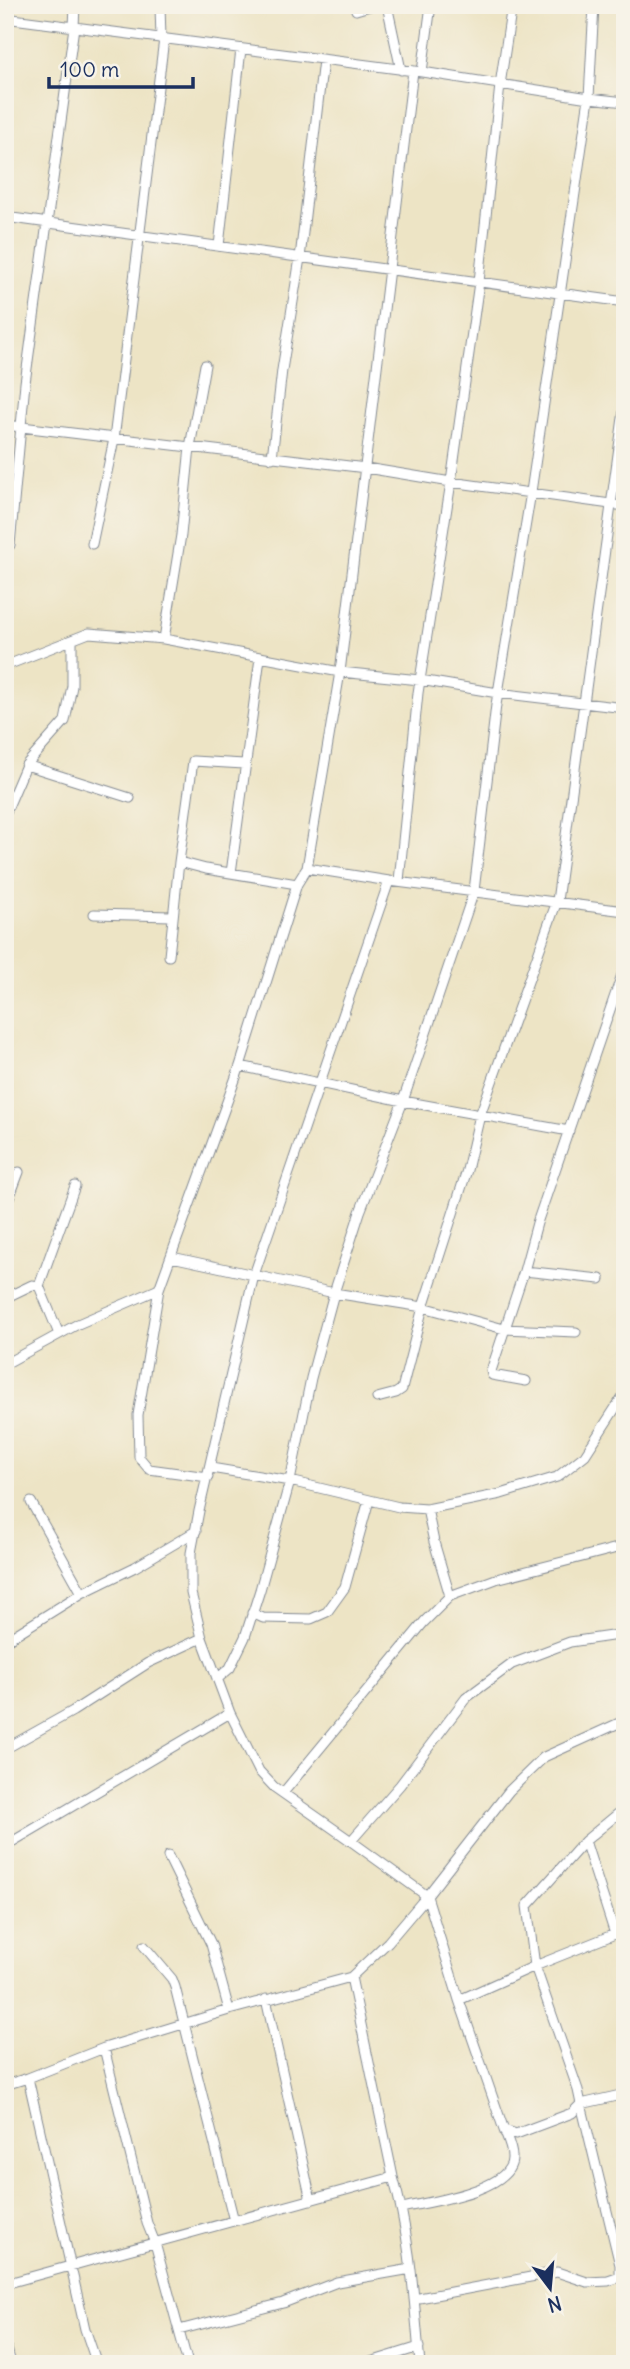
<svg xmlns="http://www.w3.org/2000/svg" width="630" height="2369" viewBox="0 0 630 2369" font-family="Delius,sans-serif">
	<rect width="100%" height="100%" fill="#f7f3e8"/>
	<filter id="ink" filterUnits="userSpaceOnUse"><feTurbulence type="fractalNoise" baseFrequency=".0143" numOctaves="2"/><feDisplacementMap in="SourceGraphic" scale="14" xChannelSelector="R" yChannelSelector="G"/><feConvolveMatrix kernelMatrix="1 2 1 2 8 2 1 2 1" color-interpolation-filters="sRGB"/></filter>
	<filter id="wash" filterUnits="userSpaceOnUse"><feTurbulence type="fractalNoise" baseFrequency=".00686" numOctaves="4" result="noise"/><feDisplacementMap in="SourceGraphic" scale="28" xChannelSelector="R" yChannelSelector="G"/><feGaussianBlur stdDeviation="1.57" result="paint"/><feColorMatrix in="noise" values="0 0 0 0 0 0 0 0 0 0 0 0 0 0 0 0 0 1.4 0 .05"/><feComposite in="paint" operator="in"/></filter>
	<g filter="url(#wash)">
		<rect width="100%" height="100%" fill="#ede4c5"/>
	</g>
	<g filter="url(#ink)">
		<g fill="none" stroke-linecap="round" stroke-linejoin="round">
			<defs>
				<path id="minor" d="M160 5 161 39
					M387 5 401 70
					M594 5 589 98 531 492 496 705 474 891 403 1101 360 1212 334 1293 254 1275 199 1511 191 1553V1593L202 1638 230 1713 259 1771 274 1787 351 1841 400 1785 466 1698 512 1664 570 1642 625 1634
					M356 10 373 5
					M5 18 422 72 589 98 625 102
					M422 72 431 5
					M5 217 625 302
					M219 246 241 49
					M5 425 366 468 451 482 625 506
					M272 458 282 370 300 258 323 60
					M92 544 114 439 164 39
					M10 545 25 383 74 27 75 5
					M164 639 340 672 420 680 498 693 625 708
					M5 666 89 633 164 639 181 535 190 447 205 365
					M26 765 130 798
					M5 814 26 765 65 721 72 686V641
					M179 862 193 761 244 764
					M307 868 389 881 625 911
					M231 873 260 658
					M399 881 418 693 451 482 479 282 500 85 512 5
					M94 914 171 916
					M169 956 179 862 206 869 297 884
					M240 1066 403 1101 569 1131
					M5 1209 19 1172
					M172 1257 254 1275 389 881
					M524 1271 600 1279
					M39 1286 75 1186
					M159 1289 138 1415 139 1457 149 1469 208 1477
					M5 1298 32 1285 39 1286 59 1334
					M5 1364 78 1324 159 1289 240 1066 297 884 307 868 340 672 413 71
					M526 1381 492 1375 491 1371 524 1271 537 1223 625 966
					M377 1398 396 1393 402 1389 423 1307 467 1170 480 1115 557 901 625 403
					M211 1468 290 1481 399 1507 427 1509 501 1494 557 1477 585 1455 625 1393
					M31 1502 82 1593 135 1567 196 1531
					M427 1509 434 1542 450 1596
					M252 1613 263 1618 311 1619 327 1612 345 1587 369 1500
					M5 1641 82 1593
					M217 1679 230 1668 245 1637 260 1590 290 1481 311 1378 334 1293 423 1307 504 1329 576 1332
					M5 1749 73 1711 148 1663 202 1638
					M283 1793 424 1622 450 1596 496 1579 625 1546
					M351 1841 427 1896 459 2000 535 1966 527 1906 585 1841 625 1808
					M5 1846 230 1713
					M168 1856 211 1944 229 2010
					M144 1946 172 1979 175 1987 234 2221
					M351 1977 393 2177C411 2238 414 2301 420 2364
					M266 1999 311 2200
					M459 2000 504 2130 516 2134 572 2113 581 2104 578 2090 535 1966 615 1934 585 1841
					M104 2048 147 2223 155 2243 188 2364
					M5 2085 28 2078
					M402 2208C427 2202 514 2191 512 2157 512 2148 507 2138 504 2130
					M5 2284 393 2177
					M414 2299 557 2272 587 2282 608 2281 620 2277V2265L581 2104 625 2094
					M179 2330 283 2303 337 2282 411 2269
					M5 2341 11 2364
					M97 2364 85 2329 28 2078 104 2048 229 2010 351 1977 388 1942 427 1896 509 1791 544 1757 619 1723H625
					M364 2364 419 2347"/>
			</defs>
			<!-- minor casing -->
			<use href="#minor" stroke="#848a92" stroke-width="11"/>
			<!-- minor -->
			<use href="#minor" stroke="#fff" stroke-width="9"/>
		</g>
	</g>
	<!-- margin -->
	<rect width="630" height="2369" fill="none" stroke="#f7f3e8" stroke-width="28"/>
	<!-- north arrow -->
	<g transform="translate(550 2288) rotate(164)" stroke="#f7f3e8" stroke-width="5" paint-order="stroke">
	<path d="M0-5L12 26L0 18L-12 26Z" fill="#1b2f5e"/>
	<text y="-10" font-size="19" font-weight="bold" text-anchor="middle" fill="#1b2f5e">N</text>
	</g>
	<!-- scale -->
	<path d="M49 77v10h144v-10" fill="none" stroke="#1b2f5e" stroke-width="3.5"/>
	<text x="60" y="77" font-size="21" fill="#1b2f5e" stroke="#f7f3e8" stroke-width="5" paint-order="stroke">100 m</text>
</svg>
